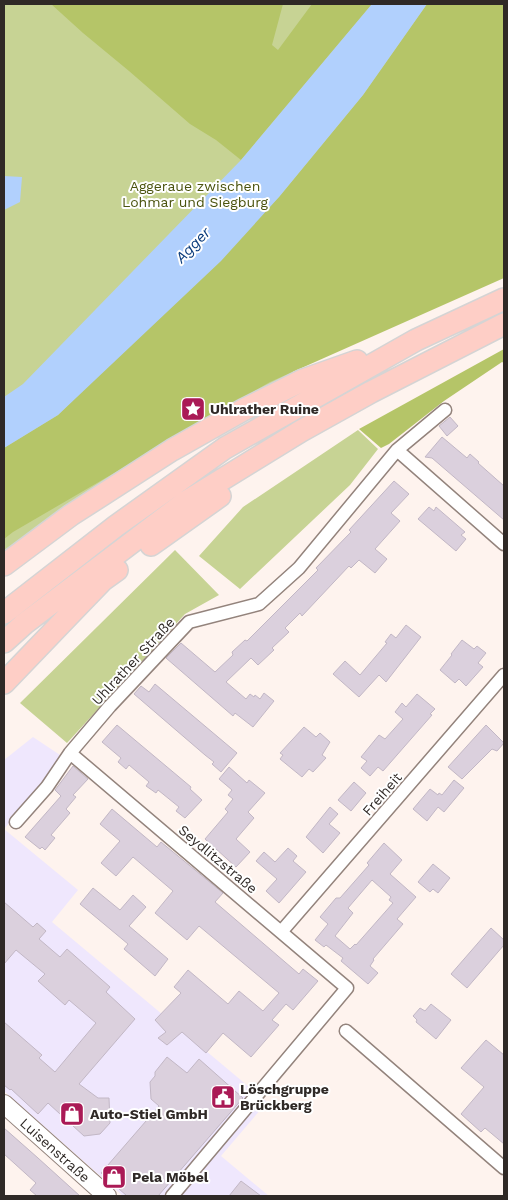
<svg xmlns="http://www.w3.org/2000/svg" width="508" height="1200" viewBox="0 0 508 1200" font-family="'Work Sans',sans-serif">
	<rect width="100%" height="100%" fill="#fef3ee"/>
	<!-- industrial -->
	<path fill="#efe7fd" d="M33 737 60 755 42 784 4 829 78 890 52 922 267 1102 221 1156 269 1196H123L4 1091V760Z"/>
	<!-- green -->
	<path fill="#c7d394" d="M4 4H504L287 361 297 379 4 562Z
		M358 430 378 449 350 485 240 589 199 556 243 507Z
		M175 550 219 595 185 614 67 743 20 703Z"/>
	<!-- forest -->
	<path fill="#b5c568" d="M51 4H283L272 45 278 50 312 4H372L241 160 216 140 190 124 129 71 83 33Z
		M427 4H504V278L270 382 13 532 4 539V448L58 415 279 197 363 95Z
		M504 349V363L502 362 444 401 389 444 381 448 359 429Z"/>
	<!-- water -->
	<path fill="#b1d0fd" d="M372 4H427L363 95 279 197 221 261 58 415 4 448V397L23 384 241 160Z
		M4 176 22 177 20 202 4 210Z"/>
	<!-- building -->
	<path fill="#dbd0dd" stroke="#c2b7c5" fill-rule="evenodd" d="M450 417 458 426 447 436 439 426Z
		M442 437 467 458 470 454 479 462 478 463 504 486V520L432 458 425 457Z
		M394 481 409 494 391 513 400 521 375 549 387 559 375 573 359 560 351 568 349 566 302 616 300 613 285 628 289 632 272 648 274 650 258 665 251 658 226 682 246 699 250 694 254 697 255 695 260 699 264 693 274 701 253 727 235 713 233 716 166 658 181 643 215 672 233 655 232 652 245 640 247 641 318 570 316 568 351 532 349 530Z
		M429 507 434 511 436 507 465 532 461 535 466 539 456 551 418 519Z
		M406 625 421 637 386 682 379 675 359 697 333 674 345 661 360 675 387 643 385 642 391 634 396 638Z
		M462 640 474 649 477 646 486 653 478 663 483 667 466 686 459 679 455 683 440 670 452 655 451 654Z
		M155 684 237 753 221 772 212 764 214 762 205 755 134 694 141 686 149 692Z
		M417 694 435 709 430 714 432 715 383 771 378 767 370 776 361 768 367 761 361 757 379 735 385 739 403 719 395 712 402 703 406 707Z
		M117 725 191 787 190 789 202 800 185 818 176 811 179 807 158 790 156 793 146 786 149 782 129 765 126 769 118 762 121 758 102 742Z
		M486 725 504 743 497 751 492 749 462 779 448 767Z
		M304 727 316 737 320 733 330 742 322 755 326 758 313 772 309 769 302 777 280 759 283 755 280 753Z
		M73 766 88 779 73 795 76 797 66 809 70 813 51 835 55 838 45 850 42 847 40 849 25 837 61 796 55 790Z
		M229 767 247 783 249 780 265 793 248 812 254 818 236 839 250 852 236 867 205 839 228 812 225 809 233 799 228 795 232 790 219 779Z
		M454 780 464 788 444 812 438 807 427 821 413 809 430 789 438 795 439 793 442 795Z
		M354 782 366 793 351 811 338 800Z
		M330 807 338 814 329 824 340 833 323 853 306 837Z
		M112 809 157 847 161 842 223 893 215 902 299 974 303 969 318 981 293 1010 286 1004 272 1020 279 1025 251 1057 223 1033 206 1053 182 1032 167 1045 158 1038 166 1032 155 1020 181 993 174 987 188 970 228 1004 239 991 263 1011 279 993 199 926 187 940 155 913 173 891 133 857 116 876 101 863 120 841 100 824Z
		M384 843 402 860 390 874 416 897 397 919 403 924 373 959 374 960 370 966 378 973 368 984 341 961 343 958 326 945 324 947 315 940 328 924 320 917 336 898H340L369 865 367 863ZM372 880 391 897 389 900 393 903 356 945 355 944 350 949 335 936 353 913 348 908Z
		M288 848 297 856 293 861 306 872 279 903 266 891 277 879 256 861 264 852 275 862Z
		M433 864 450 878 438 893 433 889 430 892 418 882Z
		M93 888 120 910 133 895 146 907 129 926 168 959 155 976 124 949 128 944 80 904Z
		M4 902 33 927 37 923 46 931 39 939 60 957 67 949 110 987 106 992 135 1019 79 1084 98 1098H109L110 1123 100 1134 84 1136 48 1103 38 1114 11 1089 10 1090 4 1085V1022L42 1055 39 1058 55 1072 96 1023 69 1000 65 1005 38 981 45 974 16 950 4 964Z
		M491 928 504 940V945L467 988 451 974Z
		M431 1004 451 1020 436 1039 416 1022 417 1020 413 1016 420 1008 425 1011Z
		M486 1040 504 1055V1144L485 1128 481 1132 461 1114 484 1087 461 1068Z
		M167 1057 187 1073 199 1059 243 1098 158 1196H127L101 1173 159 1106 151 1099 150 1082 155 1076V1072Z
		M4 1128 38 1158 80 1196H37L30 1190 36 1183 4 1154Z
		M241 1181 261 1196H229Z"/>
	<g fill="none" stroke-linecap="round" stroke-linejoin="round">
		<defs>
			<path id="minor" d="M397 450 504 544
				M70 753 347 988 172 1196
				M16 822 47 787 70 753 110 706 189 622 259 604 299 568 397 450 445 410
				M281 932 504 675
				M346 1031 504 1168"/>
			<path id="secondary" d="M4 1104 107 1196"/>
			<path id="trunk" d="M151 545 220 496
				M4 565 71 515 172 450 243 410 303 380 357 361
				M4 613 116 526 225 448 416 340 504 299
				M4 642 24 624 184 503 301 431 371 392 504 324
				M4 683 74 610 103 580 117 570"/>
		</defs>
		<!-- minor casing -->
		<use href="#minor" stroke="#93837c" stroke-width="15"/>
		<!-- secondary casing -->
		<use href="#secondary" stroke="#93837c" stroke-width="20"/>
		<!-- trunk casing -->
		<use href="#trunk" stroke="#d5d4d4" stroke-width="24"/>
		<!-- minor -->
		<use href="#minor" stroke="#fff" stroke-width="12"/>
		<!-- secondary -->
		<use href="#secondary" stroke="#fff" stroke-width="18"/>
		<!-- trunk -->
		<use href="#trunk" stroke="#fecec6" stroke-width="21"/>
	</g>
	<!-- icons -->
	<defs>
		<symbol id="sight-square" viewBox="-11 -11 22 22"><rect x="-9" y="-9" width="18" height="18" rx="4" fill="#aa1a56" stroke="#fff"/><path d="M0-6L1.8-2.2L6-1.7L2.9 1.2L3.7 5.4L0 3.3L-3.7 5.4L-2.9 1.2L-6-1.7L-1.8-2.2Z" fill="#fff"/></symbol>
		<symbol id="civic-square" viewBox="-11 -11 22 22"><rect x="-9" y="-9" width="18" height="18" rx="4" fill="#aa1a56" stroke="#fff"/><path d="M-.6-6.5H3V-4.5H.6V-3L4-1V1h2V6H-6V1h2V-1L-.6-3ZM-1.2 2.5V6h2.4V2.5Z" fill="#fff"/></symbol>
		<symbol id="shop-square" viewBox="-11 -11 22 22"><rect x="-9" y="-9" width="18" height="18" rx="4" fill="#aa1a56" stroke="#fff"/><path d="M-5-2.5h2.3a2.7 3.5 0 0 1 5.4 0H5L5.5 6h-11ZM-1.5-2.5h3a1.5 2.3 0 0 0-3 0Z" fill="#fff"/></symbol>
	</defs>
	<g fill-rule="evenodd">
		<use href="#sight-square" x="179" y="395" width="28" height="28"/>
		<use href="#civic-square" x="209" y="1083" width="28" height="28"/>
		<use href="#shop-square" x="58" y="1100" width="28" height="28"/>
		<use href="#shop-square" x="100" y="1163" width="28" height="28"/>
	</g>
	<g text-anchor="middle" stroke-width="4" stroke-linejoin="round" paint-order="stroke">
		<!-- park labels -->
		<g font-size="14" fill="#4a530e" stroke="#fff">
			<text x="195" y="191">Aggeraue zwischen<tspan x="195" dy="16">Lohmar und Siegburg</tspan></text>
		</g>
		<!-- poi labels -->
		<g font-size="14" font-weight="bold" fill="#2f2926" stroke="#fff" text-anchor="start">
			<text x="210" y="414">Uhlrather Ruine</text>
			<text x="240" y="1094">Löschgruppe<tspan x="240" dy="16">Brückberg</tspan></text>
			<text x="90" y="1119">Auto-Stiel GmbH</text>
			<text x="132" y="1182">Pela Möbel</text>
		</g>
		<!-- street labels -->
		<g font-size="14" fill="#2f2926" stroke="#fff">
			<text transform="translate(133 661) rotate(-47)" y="5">Uhlrather Straße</text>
			<text transform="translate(382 794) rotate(-49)" y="5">Freiheit</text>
			<text transform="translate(218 859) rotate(40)" y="5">Seydlitzstraße</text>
			<text transform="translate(55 1150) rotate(42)" y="5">Luisenstraße</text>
		</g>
		<!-- water labels -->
		<g font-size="15" font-style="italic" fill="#0b3c7c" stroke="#fff">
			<text transform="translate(193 245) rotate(-46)" y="5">Agger</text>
		</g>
	</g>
	<!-- border -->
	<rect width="508" height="1200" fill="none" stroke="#2f2926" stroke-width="10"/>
</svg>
